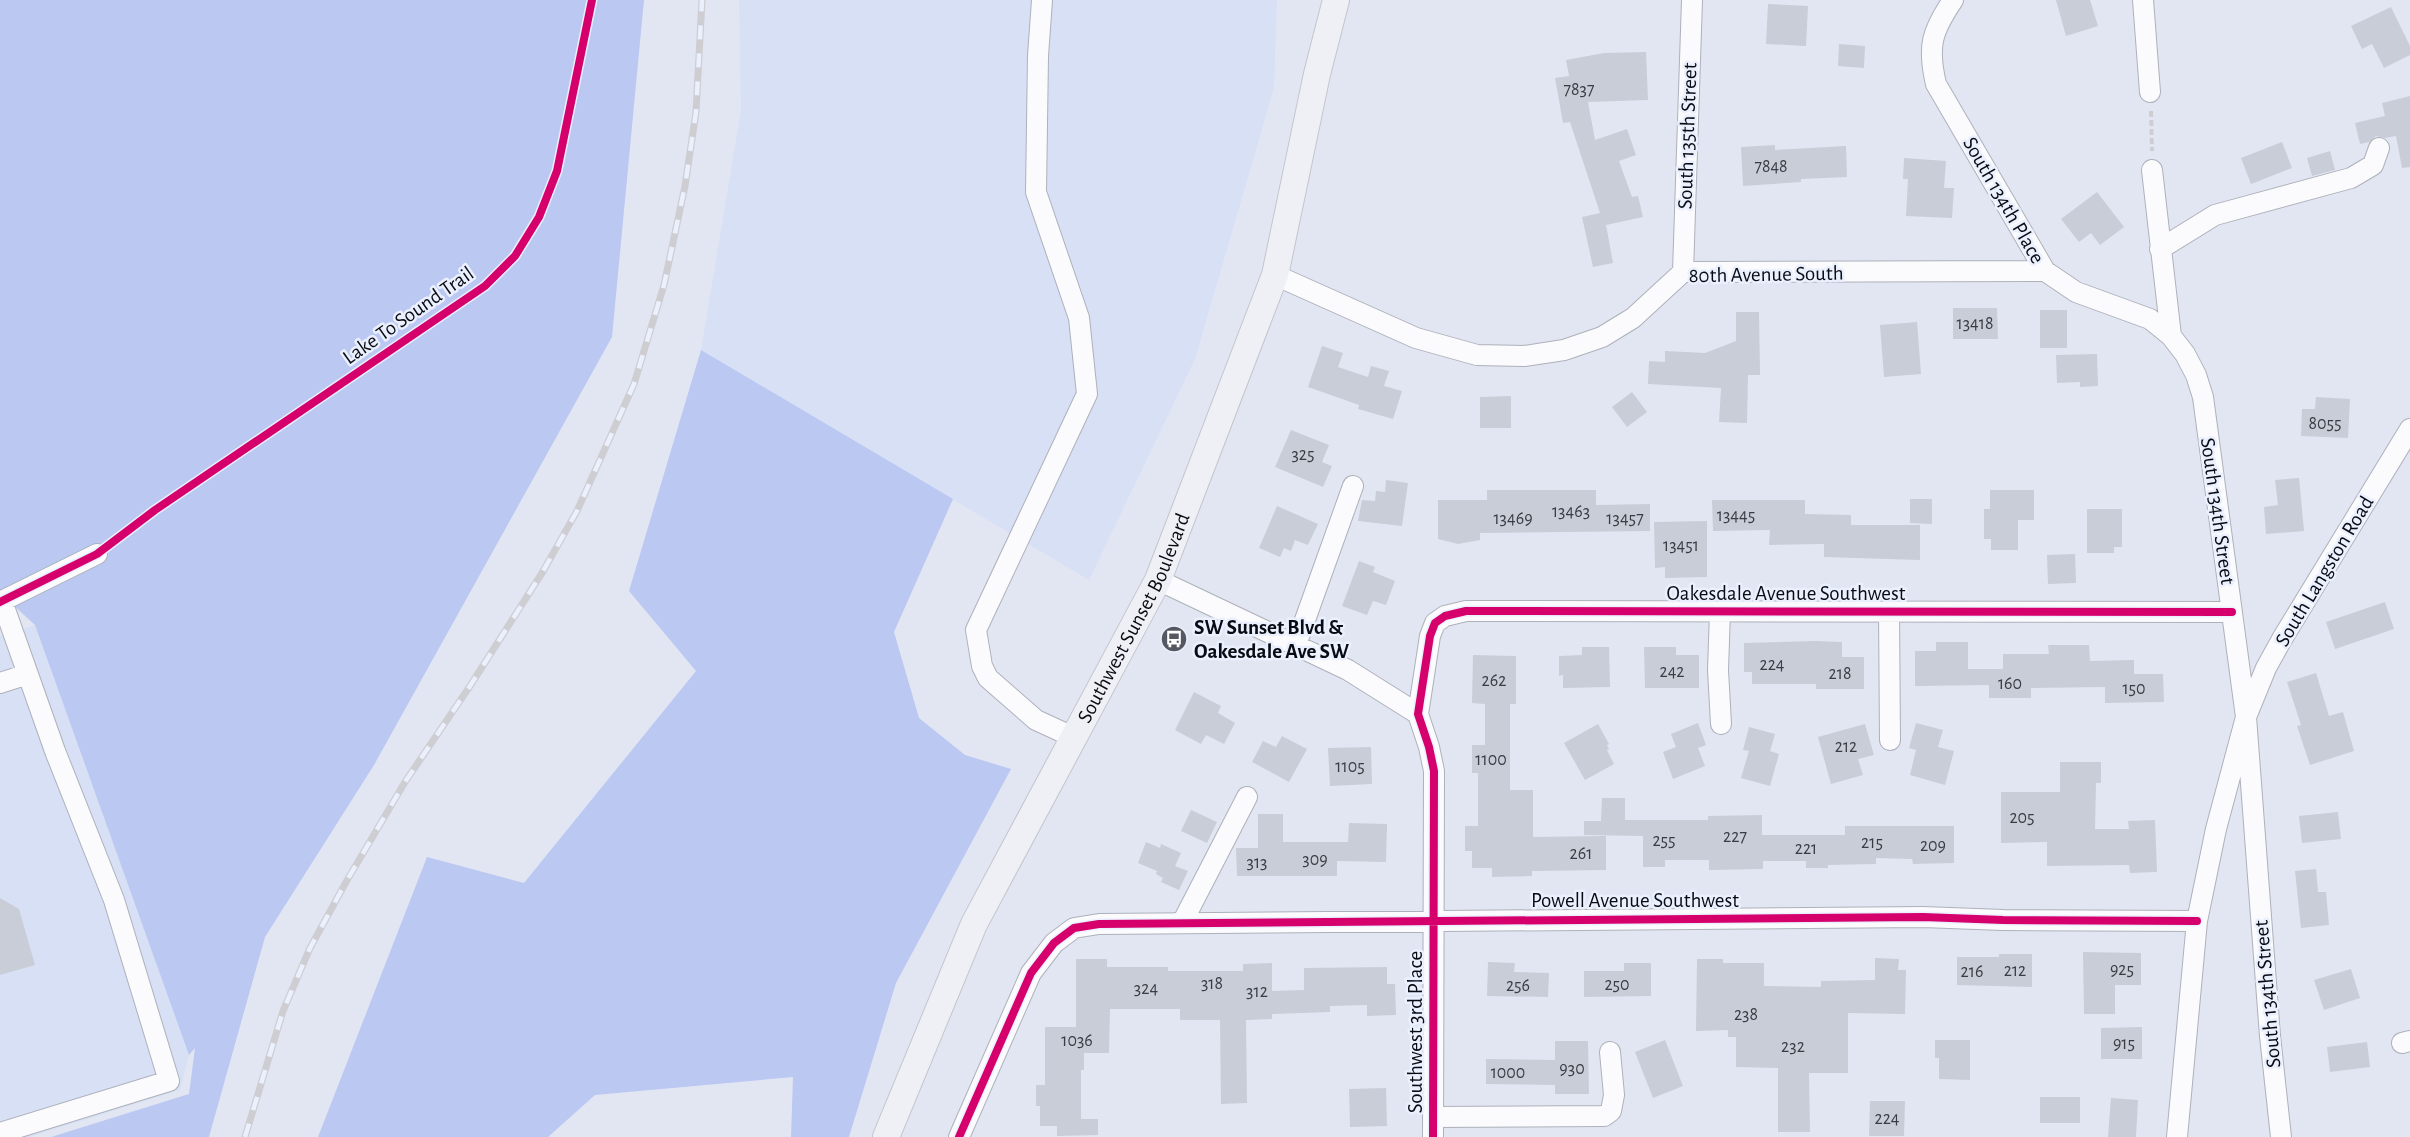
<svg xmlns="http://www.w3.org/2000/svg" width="2410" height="1137" viewBox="0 0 2410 1137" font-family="'Alegreya Sans',sans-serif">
	<rect width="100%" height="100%" fill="#e2e6f3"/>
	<!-- built -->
	<path fill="#d8e0f6" d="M739 0H1277L1274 88 1195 359 1089 580 701 350 741 110Z
		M35 625 189 1055 180 1090 29 1137H0V636Z"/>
	<!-- green -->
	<path fill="#bac8f2" d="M0 0H644L612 337 374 765 265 937 209 1137H51L189 1094 195 1048 189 1055 35 625 0 593Z
		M701 350 953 499 894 632 919 718 965 755 1011 769 896 983 849 1137H791L793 1077 595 1095 548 1137H318L427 857 524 883 696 671 629 591Z"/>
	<!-- building -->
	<path fill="#c9cdd7" d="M2056 0H2090L2098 26 2066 36Z
		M1768 4 1808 6 1806 46 1766 44Z
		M2391 7 2410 46V55L2384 68 2372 44 2362 49 2351 26Z
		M1839 44 1865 46 1864 68 1838 66Z
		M1646 52 1648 100 1588 102 1595 140 1627 129 1636 155 1619 161 1632 197 1638 196 1643 217 1606 225 1613 263 1593 267 1582 217 1600 213 1570 122 1563 123 1555 78 1569 76 1566 60 1604 53Z
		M2410 96V167L2402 168 2396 136 2385 138 2376 136 2369 142 2360 144 2355 123 2385 116 2382 103Z
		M2282 142 2292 168 2251 184 2241 158Z
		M1775 145V150L1846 146 1847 177 1801 179V182L1743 186 1741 147Z
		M2330 151 2335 170 2312 176 2307 158Z
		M1904 158 1946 161 1944 188H1954L1952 218 1906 216 1908 179H1903Z
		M2097 192 2124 227 2100 245 2091 233 2079 242 2061 219Z
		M1953 308H1997L1998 339H1953Z
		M2040 310H2067V348H2040Z
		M1736 312H1759L1760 375H1748L1747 423 1719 422 1721 388 1648 384 1649 361 1665 362V351L1705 353 1736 341Z
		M1917 322 1921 374 1884 377 1880 325Z
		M1322 346 1343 353 1338 367 1368 377 1371 366 1389 371 1384 386 1402 391 1393 419 1358 409 1359 405 1308 387Z
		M2097 354 2098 386 2080 387V382L2057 383 2056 355Z
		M1632 392 1647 412 1627 427 1612 407Z
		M1511 396V428H1480V397Z
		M2316 397 2350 399 2348 438 2301 436 2302 409H2315Z
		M1291 430 1329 445 1322 462 1332 466 1323 487 1275 467Z
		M2299 478 2304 531 2266 534 2264 507 2278 505 2275 480Z
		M1386 480 1408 483 1402 526 1358 521 1362 500 1375 501 1376 491 1385 492Z
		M1487 490H1596V505L1650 504V531L1480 533V540L1458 544 1438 539V500H1487Z
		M1990 490H2034V520H2018V550H1991V539H1984V509H1990Z
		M1910 499H1932V524L1910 523Z
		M1712 500H1805V514L1851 515V525H1920V560L1824 557V544L1769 545 1770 530 1713 531Z
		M1277 506 1318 524 1308 545 1295 540 1291 551 1284 548 1280 557 1259 548Z
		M2087 509H2122V547H2114V553H2087Z
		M1707 521V577L1665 578V567L1655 568 1654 522Z
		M2075 554 2076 583 2048 584 2047 555Z
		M1359 561 1375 567 1373 572 1395 581 1386 605 1373 601 1367 615 1342 606Z
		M2385 602 2394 629 2335 649 2326 622Z
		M1816 641 1842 642V657H1864V689H1816V684H1752V672H1744V643Z
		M1936 642H1968V669H2003V654H2049L2048 645H2089L2090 661 2134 660V674H2163L2164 702 2105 703V687L2031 688V698H1989V685L1915 686V651H1936Z
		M1582 647H1609L1610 687 1563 688V675L1559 676V656L1582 655Z
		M1644 647H1676V655H1699V688H1645Z
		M1473 655 1516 656V704H1510V790H1533V837L1606 836V870L1532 871V876L1492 877V868H1472V851H1465V826H1478V773H1472V745H1485V704L1472 703Z
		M2316 673 2329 716 2343 712 2354 751 2310 765 2297 726 2301 725 2287 682Z
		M1194 692 1221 706 1218 713 1235 723 1224 744 1206 735 1201 744 1175 730Z
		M1698 723 1706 745 1698 748 1705 766 1673 779 1663 752 1676 747 1671 734Z
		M1916 723 1943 730 1938 747 1954 751 1945 785 1910 775 1916 750 1909 748Z
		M1598 724 1609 744 1607 745 1609 749 1607 750 1614 764 1585 780 1564 743Z
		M1865 724 1874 755 1858 759 1863 775 1831 784 1818 737Z
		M1749 727 1775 734 1770 751 1779 754 1770 786 1741 778 1749 751 1743 750Z
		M1282 736 1307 749 1289 782 1252 762 1263 741 1276 747Z
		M1371 747 1372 784 1330 786 1328 748Z
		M2060 762H2101V783H2096L2095 829H2129L2128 821 2155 820 2157 872 2130 873 2129 865 2047 866V842L2001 843V792H2060Z
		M1602 798H1625V820H1708V816L1762 815V835H1845V826H1954V863L1913 864 1912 859 1876 858V864L1828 865V868H1806V861H1763V869L1709 870V860H1665V867H1643V836L1584 835V821H1601Z
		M1191 810 1217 822 1207 843 1181 831Z
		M2338 812 2341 839 2302 843 2299 816Z
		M1258 814H1283V842H1348L1349 823 1387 824 1386 862 1337 861V876H1237L1236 848H1258Z
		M1146 842 1160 848 1161 844 1181 853 1175 866 1188 871 1179 890 1161 882 1163 878 1156 874 1157 871 1138 863Z
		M2316 869 2318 892H2326L2329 925 2301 928 2295 871Z
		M0 898 19 909 35 965 0 975Z
		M2083 952 2141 953V985H2115V1014H2084Z
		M1999 954H2032V987L1957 985V957H1999Z
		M1875 958 1899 959 1898 970H1906L1905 1014 1848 1013V1073H1809L1810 1132H1778V1068L1736 1067V1037H1728V1030L1696 1031 1697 959H1723V963H1764V986L1821 987V981L1875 980Z
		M1076 959H1107V967H1168V971H1243V964L1272 963V991L1304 990V968L1387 967V984H1395L1396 1015 1367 1016V1005L1330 1006V1012L1272 1014V1019L1246 1020 1247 1103 1221 1104 1220 1020H1180V1009H1110L1109 1053H1084V1070H1081V1119H1098V1135L1057 1136V1126H1040V1106H1036V1085H1045V1027H1076Z
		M1488 962 1515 963 1514 972 1549 973 1548 997 1487 996Z
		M1624 963H1651V996L1584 997V971H1624Z
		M2351 969 2360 998 2324 1010 2314 980Z
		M2142 1027V1059H2101V1028Z
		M1665 1040 1683 1086 1653 1098 1635 1052Z
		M1935 1040H1970V1080L1939 1079V1058H1935Z
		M1555 1041H1588L1589 1094H1555V1085L1486 1084V1059L1555 1060Z
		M2367 1042 2370 1067 2330 1072 2327 1047Z
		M1386 1088 1387 1126 1350 1127 1349 1089Z
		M2040 1097H2080V1123H2040Z
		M2111 1098 2138 1100 2136 1137H2108Z
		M1870 1101H1905L1904 1136H1869Z"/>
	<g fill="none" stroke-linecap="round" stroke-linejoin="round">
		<defs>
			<path id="minor" d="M1042 0 1038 56 1036 192 1079 318 1087 394 976 630 982 666 988 678 1036 720 1073 737
				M1953 0C1932 31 1927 46 1936 84L2045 271 2076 292 2150 319 2171 336 2185 354 2196 375 2203 397 2246 717 2270 1036 2281 1137
				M2143 0 2150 92
				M2152 170 2171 336
				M2160 249 2215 215 2351 178 2373 165 2379 148
				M1683 272 1692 0
				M1275 275 1416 338 1477 355 1524 356 1564 350 1602 337 1633 318 1683 272 2045 271
				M1158 580 1348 670 1418 714
				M0 602 97 554
				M1720 611 1718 670 1721 724
				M1889 612 1890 740
				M1296 645 1353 486
				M0 683 28 674
				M1182 923 1247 797
				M2402 1043 2410 1041
				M1433 1117 1604 1116 1611 1111 1614 1095 1610 1052
				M0 1133 169 1081 114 900 55 751 2 601
				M959 1137 1031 973 1054 943 1074 928 1099 924 1923 917 2003 920 2197 921
				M1433 1137 1434 771 1429 747 1418 714 1430 636 1435 623 1445 616 1466 611 2232 612
				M2177 1137 2197 921 2216 829 2246 717 2266 668 2282 639 2410 429"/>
			<g id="major">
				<path id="s1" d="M886 1137 974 924 1158 580 1275 275 1317 74 1336 0"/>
			</g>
		</defs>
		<!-- minor casing -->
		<use href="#minor" stroke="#adb1ba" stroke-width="22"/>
		<!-- major casing -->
		<use href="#major" stroke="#c3c5cc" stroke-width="28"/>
		<!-- path -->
		<path stroke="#ceced2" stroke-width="4" stroke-dasharray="6 3" stroke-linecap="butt" d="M2151 111 2152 151"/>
		<!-- minor -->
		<use href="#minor" stroke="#fbfbfd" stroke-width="20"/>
		<!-- major -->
		<use href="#major" stroke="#eff0f6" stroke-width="26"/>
		<defs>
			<path id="rail" d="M245 1137 283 1011 310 948 346 882 405 782 470 686 542 573 577 511 634 384 664 285 685 186 696 112 702 0"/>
		</defs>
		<!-- rail casing -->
		<use href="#rail" stroke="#ceced2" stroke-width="7"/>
		<!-- rail -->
		<use href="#rail" stroke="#ebf0fe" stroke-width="4.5" stroke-dasharray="14" stroke-linecap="butt"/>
		<defs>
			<path id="cycleway" d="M0 602 97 554 155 510 485 286 515 256 539 217 557 171 592 0
				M959 1137 1031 973 1054 943 1074 928 1099 924 1923 917 2003 920 2197 921
				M1433 1137 1434 771 1429 747 1418 714 1430 636 1435 623 1445 616 1466 611 2232 612"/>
		</defs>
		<!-- cycleway casing -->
		<use href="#cycleway" stroke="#ebf0fe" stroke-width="11"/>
		<!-- cycleway -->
		<use href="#cycleway" stroke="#d6006c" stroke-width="8"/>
	</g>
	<!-- icons -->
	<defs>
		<symbol id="bus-disc" viewBox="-11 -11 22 22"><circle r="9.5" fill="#555861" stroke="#ebf0fe"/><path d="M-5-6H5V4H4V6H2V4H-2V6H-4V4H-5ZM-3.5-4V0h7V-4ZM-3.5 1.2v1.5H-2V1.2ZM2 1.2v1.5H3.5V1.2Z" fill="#fff"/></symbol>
	</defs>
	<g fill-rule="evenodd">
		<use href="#bus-disc" x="1159" y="624" width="30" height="30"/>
	</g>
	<g text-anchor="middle" stroke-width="5" stroke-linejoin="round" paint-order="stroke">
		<!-- number labels -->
		<g font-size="18" fill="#3a3c44">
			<text x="1579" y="95">7837</text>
			<text x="1771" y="172">7848</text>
			<text x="1975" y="329">13418</text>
			<text x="2325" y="429">8055</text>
			<text x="1303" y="460">325</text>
			<text x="1571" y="517">13463</text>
			<text x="1736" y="521">13445</text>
			<text x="1513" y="524">13469</text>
			<text x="1625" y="524">13457</text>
			<text x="1681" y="551">13451</text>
			<text x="1772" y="670">224</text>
			<text x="1672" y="677">242</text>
			<text x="1840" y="679">218</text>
			<text x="1494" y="686">262</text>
			<text x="2010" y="689">160</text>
			<text x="2134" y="694">150</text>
			<text x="1846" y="752">212</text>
			<text x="1491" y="765">1100</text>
			<text x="1350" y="772">1105</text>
			<text x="2022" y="823">205</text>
			<text x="1735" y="842">227</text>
			<text x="1664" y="846">255</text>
			<text x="1872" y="848">215</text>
			<text x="1933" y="851">209</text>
			<text x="1806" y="854">221</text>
			<text x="1581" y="859">261</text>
			<text x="1315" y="865">309</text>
			<text x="1257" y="868">313</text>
			<text x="2122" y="975">925</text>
			<text x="2015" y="976">212</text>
			<text x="1972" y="977">216</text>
			<text x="1212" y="989">318</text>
			<text x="1617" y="990">250</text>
			<text x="1518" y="991">256</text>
			<text x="1146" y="994">324</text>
			<text x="1257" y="997">312</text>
			<text x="1746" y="1020">238</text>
			<text x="1077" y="1046">1036</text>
			<text x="2124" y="1049">915</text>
			<text x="1793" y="1052">232</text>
			<text x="1572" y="1074">930</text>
			<text x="1508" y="1078">1000</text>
			<text x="1887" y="1124">224</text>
		</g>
		<!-- street labels -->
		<g font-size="21" fill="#090b12" stroke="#ebf0fe">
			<text transform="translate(1687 136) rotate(-88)" y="7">South 135th Street</text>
			<text transform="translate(2004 200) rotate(60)" y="7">South 134th Place</text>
			<text transform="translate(1766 274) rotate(-1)" y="7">80th Avenue South</text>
			<text transform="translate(408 315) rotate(-35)" y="7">Lake To Sound Trail</text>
			<text transform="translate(2218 511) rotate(82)" y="7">South 134th Street</text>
			<text transform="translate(2324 571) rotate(-59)" y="7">South Langston Road</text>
			<text x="1786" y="600">Oakesdale Avenue Southwest</text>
			<text dy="7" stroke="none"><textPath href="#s1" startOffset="576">Southwest Sunset Boulevard</textPath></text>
			<text x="1635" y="907">Powell Avenue Southwest</text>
			<text transform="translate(2267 994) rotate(-95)" y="7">South 134th Street</text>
			<text transform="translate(1415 1032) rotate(-90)" y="7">Southwest 3rd Place</text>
		</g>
		<!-- poi labels -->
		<g font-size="21" font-weight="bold" fill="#090b12" stroke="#ebf0fe" text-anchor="start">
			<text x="1194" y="634">SW Sunset Blvd &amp;<tspan x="1194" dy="24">Oakesdale Ave SW</tspan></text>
		</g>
	</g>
</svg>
